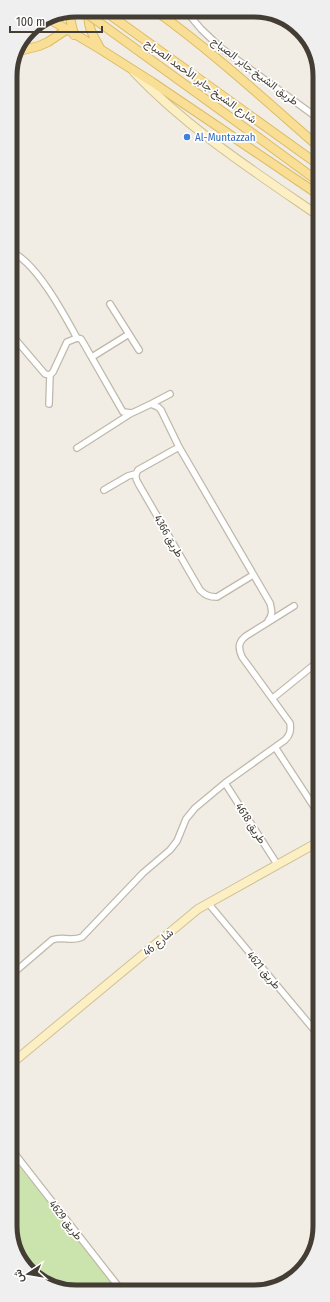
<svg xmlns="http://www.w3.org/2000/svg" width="330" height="1302" viewBox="0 0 330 1302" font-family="'Fira Sans Condensed',Vazirmatn,sans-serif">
	<rect width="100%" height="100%" fill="#f1ede4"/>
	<!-- green -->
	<path fill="#cbe4ae" d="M11 1156 107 1275 119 1291H63L29 1272 11 1235Z"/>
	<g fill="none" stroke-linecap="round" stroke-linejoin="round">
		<defs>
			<path id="street" d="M186 11 201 29 221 48 319 119
				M10 252C34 258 65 316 77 338
				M110 304 139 350
				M10 333 45 374 50 375
				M92 357 129 334
				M10 373 15 378
				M49 404 50 375 53 372 67 342 77 338 81 339 84 344 123 412 132 413 151 404 158 407 161 410 179 447 270 603C272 611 273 614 268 621
				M151 404 170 394
				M179 447 138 470C135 475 135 477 138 483L200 590C205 595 209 597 217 597L253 575
				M77 448 130 414
				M104 490 128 476 135 474
				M273 698 320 660
				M275 747 320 816
				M225 783 277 864
				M208 903 320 1037
				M10 976 52 940C62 936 72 942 82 937L143 873 170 850 177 841 186 819 195 808 225 783 285 740C290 735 291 731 290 723L242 657C238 648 238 642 246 636L294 606
				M11 1149 122 1291"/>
			<path id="secondary" d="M27 35 36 27
				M134 72C188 129 255 172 319 216
				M11 1064 198 909 320 841"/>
			<path id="primary" d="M90 10C85 24 94 37 100 48
				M103 10 319 165
				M156 11C213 52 266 101 319 147
				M69 13 74 35
				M51 20 100 49 152 82 319 195
				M19 51 39 46 48 42 66 30
				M259 138 319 182"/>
		</defs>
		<!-- street casing -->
		<use href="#street" stroke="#bfb8aa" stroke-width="8"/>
		<!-- secondary casing -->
		<use href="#secondary" stroke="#cfc196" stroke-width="10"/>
		<!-- primary casing -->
		<use href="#primary" stroke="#db6" stroke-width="10"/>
		<!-- street -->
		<use href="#street" stroke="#fff" stroke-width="5.5"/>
		<!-- secondary -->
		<use href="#secondary" stroke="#fcefc4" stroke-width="8"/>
		<!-- primary -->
		<use href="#primary" stroke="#f9de95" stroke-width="8"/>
		<defs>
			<path id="primary-bridge" d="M82 10 259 138"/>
		</defs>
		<!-- primary-bridge casing -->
		<use href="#primary-bridge" stroke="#db6" stroke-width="10" stroke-linecap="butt"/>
		<!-- primary-bridge -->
		<use href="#primary-bridge" stroke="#f9de95" stroke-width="8"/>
	</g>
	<!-- markers -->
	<circle fill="#3f7fe0" stroke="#fff" stroke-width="1.5" cx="187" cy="137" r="4"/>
	<g text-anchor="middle" stroke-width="3.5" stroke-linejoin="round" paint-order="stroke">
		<!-- street labels -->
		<g font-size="11" fill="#433d34" stroke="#fff">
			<text transform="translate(255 71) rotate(37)" y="4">طريق الشيخ جابر الصباح</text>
			<text transform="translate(201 81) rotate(36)" y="4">شارع الشيخ جابر الأحمد الصباح</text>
			<text transform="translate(169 536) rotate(60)" y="4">طريق 4366</text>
			<text transform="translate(251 823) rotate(57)" y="4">طريق 4618</text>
			<text transform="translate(158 942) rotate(-40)" y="4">شارع 46</text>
			<text transform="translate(264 970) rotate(50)" y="4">طريق 4621</text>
			<text transform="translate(66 1220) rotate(52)" y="4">طريق 4629</text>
		</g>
		<!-- shop labels -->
		<g font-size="11" fill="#366cbe" stroke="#fff" text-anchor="start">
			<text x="195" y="141">Al-Muntazzah</text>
		</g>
	</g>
	<!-- crop -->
	<path d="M0 0H330V1302H0ZM76 17H254A59 59 0 0 1 313 76V1226A59 59 0 0 1 254 1285H76A59 59 0 0 1 17 1226V76A59 59 0 0 1 76 17Z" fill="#f0efef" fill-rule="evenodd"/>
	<path fill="none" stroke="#433d34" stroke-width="5" d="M76 17H254A59 59 0 0 1 313 76V1226A59 59 0 0 1 254 1285H76A59 59 0 0 1 17 1226V76A59 59 0 0 1 76 17Z"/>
	<!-- north arrow -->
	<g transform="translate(28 1274) rotate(258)" stroke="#ffffff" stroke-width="3" paint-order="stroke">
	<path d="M0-3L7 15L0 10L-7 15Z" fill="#433d34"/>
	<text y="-6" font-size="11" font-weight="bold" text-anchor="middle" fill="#433d34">ش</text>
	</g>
	<!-- scale -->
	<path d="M10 26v6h92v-6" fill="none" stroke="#433d34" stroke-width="2"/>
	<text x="16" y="26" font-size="12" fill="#433d34" stroke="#ffffff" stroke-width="3" paint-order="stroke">100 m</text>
</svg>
